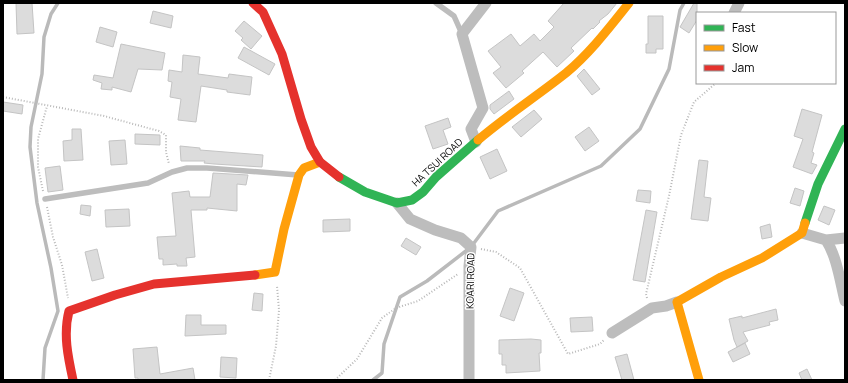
<svg xmlns="http://www.w3.org/2000/svg" width="848" height="383" viewBox="0 0 848 383" font-family="Manrope,sans-serif">
	<rect width="100%" height="100%" fill="#fff"/>
	<g fill="none" stroke-linecap="round" stroke-linejoin="round">
		<!-- stream -->
		<path stroke="#bababa" stroke-width="3.5" d="M43 380 45 348 58 311 51 268 37 203 30 147 31 127 42 74 44 37 51 14 58 3
			M373 380 382 373 384 344 400 297 427 281 471 247 498 211 601 166 640 129 669 69 680 10 684 3"/>
	</g>
	<!-- building -->
	<path fill="#dcdcdc" stroke="#c4c4c4" d="M16 3H32L34 33 17 34Z
		M564 3H617L608 14 599 21 600 22 593 29 592 28 571 48 574 51 557 67 543 52 522 71 524 73 506 88 493 73 501 67 488 51 511 34 520 46 534 34 540 41 554 27 548 21Z
		M694 3H697V20L689 33 680 27Z
		M153 11 173 16 171 28 150 23Z
		M648 16H663V49H656V53H646V44H648Z
		M244 21 262 36 251 49 241 40 243 38 235 31Z
		M100 27 117 32 113 47 96 42Z
		M121 44 165 53 162 70 138 69 131 92 112 87V90L101 89 102 83 93 80 94 75 113 78Z
		M244 47 275 64 269 75 238 58Z
		M183 55 200 57 198 74 228 78 229 74 252 77 250 95 227 92V90L201 86 196 122 178 120 181 99 170 97 172 82 168 81 169 70 182 72Z
		M584 69 600 89 592 95 577 76Z
		M509 91 514 99 494 114 490 109V105Z
		M3 102 23 105 22 114 3 111Z
		M802 109 822 115 812 152 814 153 811 163 817 165 812 174 793 167 803 139 794 136Z
		M534 110 542 119 521 137 512 127Z
		M448 118 451 127 443 130 448 144 433 149 425 126Z
		M589 127 599 141 585 151 575 137Z
		M72 129H81L83 160 64 161 63 141 72 140Z
		M135 134 160 135V145L135 144Z
		M125 140 127 164 111 165 109 141Z
		M180 146 200 148V150L263 155 262 167 214 164 204 163 205 161H181Z
		M497 149 507 171 490 179 480 157Z
		M699 160 708 161 704 197 711 198 708 221 691 219Z
		M60 166 63 190 48 192 45 168Z
		M213 173 248 175 246 185 237 184V211L207 208V210H191L195 257 186 258 187 266H177V264L163 265V259H159L157 237 176 236 172 193 189 191 190 197H210Z
		M795 188 804 191 800 206 790 203Z
		M638 190 651 191 650 203 636 201Z
		M81 205 91 206 90 216 80 214Z
		M824 206 835 210 829 225 818 220Z
		M129 209 130 226 106 227 105 210Z
		M646 210 657 212 645 282 633 280Z
		M350 219V231L323 232V220Z
		M770 224 772 237 762 239 760 227Z
		M406 238 421 247 416 255 401 246Z
		M97 249 104 278 92 281 85 252Z
		M510 288 524 293 514 321 500 316Z
		M254 293 263 294 262 311 252 310Z
		M776 309 778 320 769 322 770 325 743 332 748 341 737 347 734 340 729 319 742 316V318Z
		M186 315H201V325H226V334L185 336Z
		M592 317 593 331 571 332 570 318Z
		M531 339 541 340V353H539L540 371 506 373V365H502V354H499V340Z
		M745 343 750 354 733 362 728 352Z
		M157 347 160 374 193 368 195 380H138V378H135L133 349Z
		M627 354 634 380H622L615 357Z
		M221 357 237 358 236 378 220 377Z
		M807 369 812 380H802L799 373Z"/>
	<g fill="none" stroke-linecap="round" stroke-linejoin="round">
		<!-- path -->
		<path stroke="#b8b8b8" stroke-width="2" stroke-dasharray="1 2" stroke-linecap="butt" d="M3 97 104 116 159 131 166 135V152L169 164
			M43 191 38 167V139L47 106
			M47 207 53 237 62 265 68 298
			M481 249 496 252 520 268 568 354 600 344 604 340
			M647 298 646 294 669 196 681 135 694 102 716 83
			M269 380 276 346 279 310 277 286
			M335 380 357 359 382 318 396 308 418 301 458 274"/>
		<!-- lane -->
		<path stroke="#bdbdbd" stroke-width="5.5" d="M436 3 454 16 462 34
			M45 199 148 183 172 172 187 168H207L298 175"/>
		<!-- street -->
		<path stroke="#bdbdbd" stroke-width="11" d="M734 13 739 3
			M476 142 471 129 483 108 462 34 486 3
			M397 203 410 219 435 230 461 238 471 247 469 266V380
			M802 233 826 240C837 257 840 281 845 301
			M826 240 845 238
			M612 333 652 308 666 306 677 302"/>
		<!-- fast -->
		<path stroke="#30b455" stroke-width="9" d="M339 177 365 192 397 203 412 200 423 192 436 177 478 140
			M805 223 818 184 845 129"/>
		<!-- slow -->
		<path stroke="#ff9f0a" stroke-width="9" d="M478 140C506 116 537 96 566 73 590 53 609 28 629 3
			M255 275 275 272 284 229 299 175 304 168 320 162
			M699 380 677 302 721 277 762 258 802 233 805 223"/>
		<!-- jam -->
		<path stroke="#e5322d" stroke-width="9" d="M253 3 263 12 282 54 301 119 311 147 320 162 339 177
			M73 380C68 357 63 334 69 311L115 295 154 284 255 275"/>
	</g>
	<g text-anchor="middle" stroke-width="3" stroke-linejoin="round" paint-order="stroke">
		<!-- street labels -->
		<g font-size="10" fill="#000" stroke="#fff">
			<text transform="translate(437 162) rotate(-43)" y="4">HA TSUI ROAD</text>
			<text transform="translate(470 281) rotate(-89)" y="4">KOARI ROAD</text>
		</g>
	</g>
	<!-- border -->
	<rect width="848" height="383" fill="none" stroke="#000000" stroke-width="8"/>
	<!-- legend -->
	<rect x="696" y="12" width="140" height="72" fill="#ffffff" stroke="#999999"/>
	<rect x="704" y="25" width="20" height="6" fill="#30b455" stroke="#999999"/>
	<text x="732" y="32" font-size="12" fill="#000000">Fast</text>
	<rect x="704" y="45" width="20" height="6" fill="#ff9f0a" stroke="#999999"/>
	<text x="732" y="52" font-size="12" fill="#000000">Slow</text>
	<rect x="704" y="65" width="20" height="6" fill="#e5322d" stroke="#999999"/>
	<text x="732" y="72" font-size="12" fill="#000000">Jam</text>
</svg>
